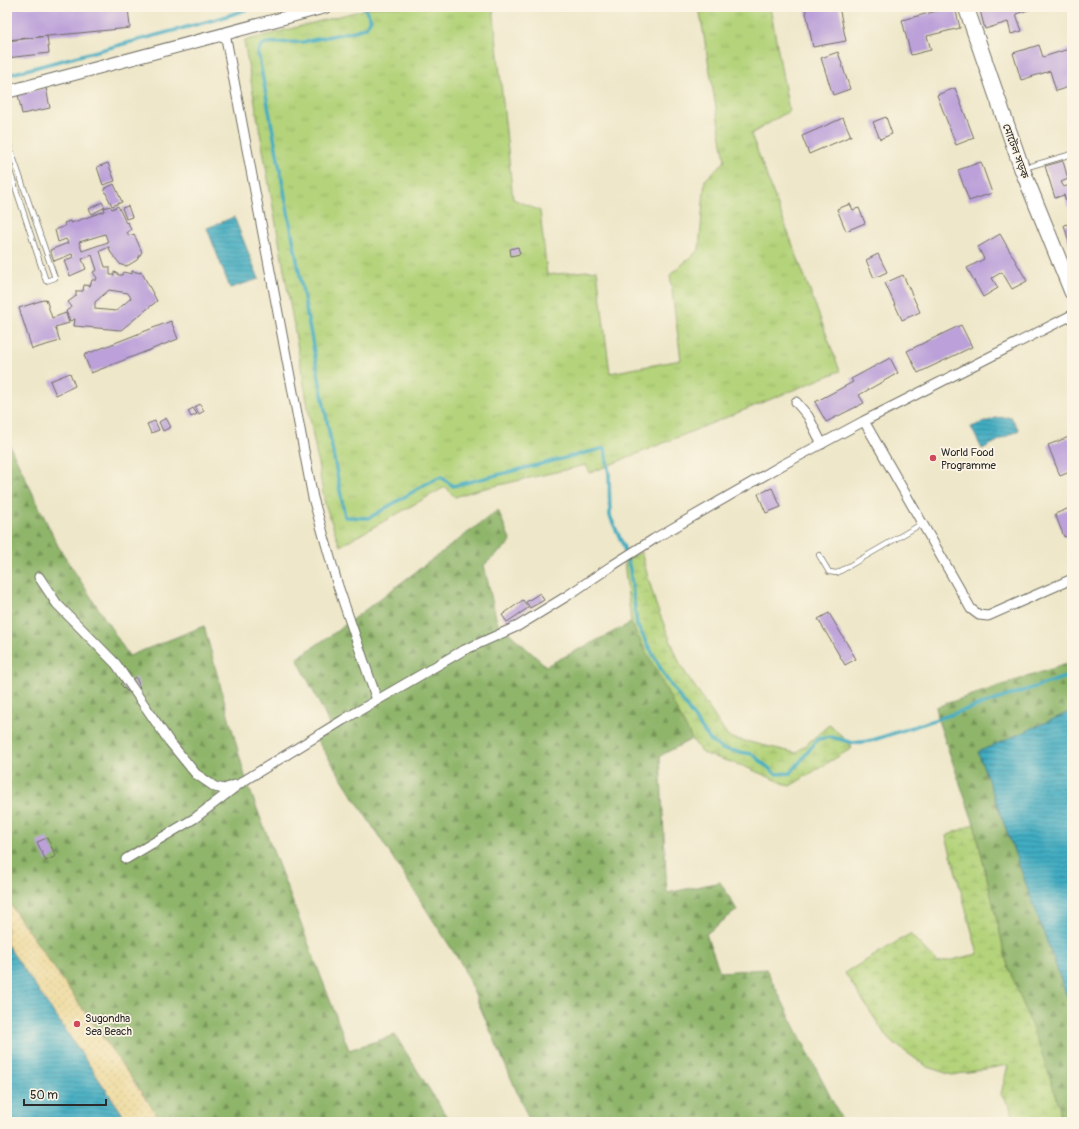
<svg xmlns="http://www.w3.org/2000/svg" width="1079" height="1129" viewBox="0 0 1079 1129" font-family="Pangolin,'Noto Sans Bengali',sans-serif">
	<defs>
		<pattern id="grass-tufts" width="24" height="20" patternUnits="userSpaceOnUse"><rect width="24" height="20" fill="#b4d37a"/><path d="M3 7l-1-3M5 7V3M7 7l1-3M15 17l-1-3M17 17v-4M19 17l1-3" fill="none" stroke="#9bb56a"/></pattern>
		<pattern id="forest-firs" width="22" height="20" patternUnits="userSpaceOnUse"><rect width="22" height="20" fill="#8fb56a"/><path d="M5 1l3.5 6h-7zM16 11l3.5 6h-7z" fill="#759357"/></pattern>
		<pattern id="wetland-marsh" width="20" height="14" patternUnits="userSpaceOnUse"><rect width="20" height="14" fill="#b4d37a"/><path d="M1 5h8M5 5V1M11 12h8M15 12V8" fill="none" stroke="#9bb56a"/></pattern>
		<pattern id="sand-dots" width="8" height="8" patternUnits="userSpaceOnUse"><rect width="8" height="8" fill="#eeda9e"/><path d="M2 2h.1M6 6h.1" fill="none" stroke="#cb8" stroke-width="1.8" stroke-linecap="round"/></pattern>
		<pattern id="water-rules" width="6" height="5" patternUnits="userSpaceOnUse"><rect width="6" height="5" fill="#41acc1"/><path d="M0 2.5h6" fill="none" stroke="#378c9d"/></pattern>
	</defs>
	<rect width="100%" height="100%" fill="#fcf5e5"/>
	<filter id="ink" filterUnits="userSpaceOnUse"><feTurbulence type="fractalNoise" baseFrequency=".025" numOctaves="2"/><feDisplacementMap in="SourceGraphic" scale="8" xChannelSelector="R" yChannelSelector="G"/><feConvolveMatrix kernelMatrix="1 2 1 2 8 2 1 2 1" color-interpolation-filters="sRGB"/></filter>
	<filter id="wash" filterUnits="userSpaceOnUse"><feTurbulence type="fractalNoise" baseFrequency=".012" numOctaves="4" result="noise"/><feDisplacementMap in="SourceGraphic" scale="16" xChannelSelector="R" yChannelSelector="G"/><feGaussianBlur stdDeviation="0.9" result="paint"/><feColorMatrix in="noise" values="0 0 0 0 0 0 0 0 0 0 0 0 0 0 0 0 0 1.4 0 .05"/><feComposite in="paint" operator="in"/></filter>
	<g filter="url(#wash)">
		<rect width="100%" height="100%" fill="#eee7c9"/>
		<!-- grass -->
		<path fill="url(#grass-tufts)" stroke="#707f52" d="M374 7H493L513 199 540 211 547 275 597 270 610 373 681 360 670 275 699 250 705 180 725 161 699 7H770L789 111 751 134 840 371 590 473 586 465 473 491 455 497 445 487 340 546 325 504 244 41Z"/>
		<!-- forest -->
		<path fill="url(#forest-firs)" stroke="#5d704a" d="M7 440 58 546 129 656 204 626 246 780 349 1050 395 1035 450 1122H162L15 912 7 897Z
			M498 510 511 542 484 565 497 622 546 666 631 623 692 739 660 756 667 893 720 882 737 910 706 934 720 972 766 969 843 1122H530L462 965 315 737 330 725 297 658 337 631Z
			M1072 662V711L978 752 1072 1010V1122H1059V1105L1007 963 974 824 939 723 936 707Z"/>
		<!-- wetland -->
		<path fill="url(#wetland-marsh)" stroke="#707f52" d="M641 552 656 605 681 666 728 737 796 753 830 724 852 748 790 786 743 766 702 753 692 739 631 623 624 561Z
			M974 824 1007 963 1041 1051 1059 1105V1122H1045L1021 1117 1019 1122H1016L1010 1107 1001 1094 1008 1065 952 1075 927 1067 888 1039 845 973 910 934 938 963 978 954 946 836Z"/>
		<!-- sand -->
		<path fill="url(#sand-dots)" stroke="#8c8264" d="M7 897 15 912 162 1122H128L7 945Z"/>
		<!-- water -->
		<path fill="url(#water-rules)" stroke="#366c76" d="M234 217 259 279 230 288 207 228Z
			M1011 417 1019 430 982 449 971 427 996 418Z
			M1072 711V1010L978 752Z
			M7 945 17 959 128 1122H7Z"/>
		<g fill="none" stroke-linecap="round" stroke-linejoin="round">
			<!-- stream -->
			<path stroke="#41acc1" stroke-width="3.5" d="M364 7 371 19 366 27 355 31 303 42 266 43 261 46 258 52 345 517 369 518 426 484 441 477 453 486 605 448 609 474 610 516 623 545 630 569 637 625 666 678 710 740 722 749 752 754 776 774 791 773 818 739 832 737 853 743 870 741 1072 675
				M7 75 221 18 254 7"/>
		</g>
		<g id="blocks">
			<!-- building -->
			<path fill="#bba0d9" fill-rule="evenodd" d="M7 7H128L130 28 7 40Z
				M805 7H839L846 41 813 47Z
				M952 7H955L960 28 927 36 931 50 911 55 902 20Z
				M979 7H1037L1016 14 1022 31 1011 34 1008 22 985 29Z
				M47 36 49 53 7 58V41Z
				M1039 45 1043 57 1072 48V86L1056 91 1050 71 1021 80 1013 53Z
				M838 52 850 89 833 95 821 58Z
				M46 88 50 108 22 114 18 94Z
				M955 88 974 138 956 145 937 95Z
				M886 117 892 134 880 139 873 122Z
				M843 118 851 136 809 154 802 136Z
				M1063 161 1068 179 1061 182 1064 187 1072 184V206L1068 207 1064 195 1055 198 1045 166Z
				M981 162 992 193 969 201 958 170Z
				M108 163 115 181 103 185 97 167Z
				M114 184 122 202 112 206 104 189Z
				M102 202 105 207 92 214 89 209Z
				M850 204 853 210 859 208 865 223 846 231 837 209Z
				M110 206 112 209 118 206 126 223 128 222 131 230 127 232 129 236 134 234 142 252 137 260 127 266 121 265 111 253 109 247 100 251 105 267H110V275H114V272L118 273V275H122L123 272 132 274V271L141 273V271L157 301 121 330 74 326 75 319 70 321 66 311 72 307 68 302 76 296V291H83L84 285 90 286 92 280H96L97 278 93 272 97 270 92 255 82 259 86 269 70 276 64 261 73 257 72 254 54 261 50 250 68 243 66 239 58 242 55 230 65 226 64 223 70 221 71 223 105 211 104 208ZM105 234 108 242 82 251 79 242ZM109 290 128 293 131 298 116 311 95 309V302Z
				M128 206 132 217 126 219 122 208Z
				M1072 223V253L1064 225Z
				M1000 234 1027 281 1012 289 1002 272 992 278 998 288 983 297 967 268 984 259 978 247Z
				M518 247 520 254 511 256 510 249Z
				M878 254 887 272 874 278 866 260Z
				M903 275 920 312 902 320 885 283Z
				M46 299 52 318 66 313 69 323 55 327 60 341 32 349 19 308Z
				M171 321 178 339 91 373 84 355Z
				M961 325 972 347 918 373 907 351Z
				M890 358 898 373 859 395 864 403 826 422 815 402 853 382 851 379Z
				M70 373 75 386 56 395 50 381Z
				M200 404 204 411 199 414 195 407Z
				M193 408 197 414 191 417 188 411Z
				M166 418 171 427 163 431 159 422Z
				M155 421 159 430 151 433 147 424Z
				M1069 437 1072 445V471L1060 476 1048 445Z
				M772 488 781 507 766 513 758 494Z
				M1072 507V534L1064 537 1055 514Z
				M540 593 544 600 530 608 526 602Z
				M523 600 528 608 507 622 502 615Z
				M829 613 856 659 845 665 818 619Z
				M136 677 140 688 136 689 132 679Z
				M124 681 131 689 128 692 120 684Z
				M47 838 56 856 46 861 37 842Z"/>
		</g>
	</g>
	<g filter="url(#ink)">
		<use href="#blocks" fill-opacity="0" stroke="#6f6d62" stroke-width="1"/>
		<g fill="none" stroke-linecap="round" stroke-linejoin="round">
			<defs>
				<path id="service" d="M7 139 55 278 46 281 7 162
					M1024 168 1072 154
					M819 555 829 572 837 573 923 523"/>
				<path id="minor" d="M225 33 313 498 338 586 377 700
					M1072 315 864 421 971 609 979 615 988 616 1072 579
					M796 402 808 416 822 444
					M39 577 57 604 116 664 169 741 196 774 215 787 224 789 235 785
					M126 859 195 818 242 782 343 720 462 651 518 626 567 596 613 565 654 539 784 464 864 421"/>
				<path id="tertiary" d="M7 92 325 7"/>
				<path id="trunk" d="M966 7 1022 169 1072 292"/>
			</defs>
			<!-- service casing -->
			<use href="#service" stroke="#6f6d62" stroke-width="6"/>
			<!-- minor casing -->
			<use href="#minor" stroke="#6f6d62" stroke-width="11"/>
			<!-- tertiary casing -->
			<use href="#tertiary" stroke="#6f6d62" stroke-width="14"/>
			<!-- trunk casing -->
			<use href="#trunk" stroke="#6f6d62" stroke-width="17"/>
			<!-- service -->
			<use href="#service" stroke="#fff" stroke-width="4.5"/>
			<!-- minor -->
			<use href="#minor" stroke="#fff" stroke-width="9"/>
			<!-- tertiary -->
			<use href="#tertiary" stroke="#fff" stroke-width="12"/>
			<!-- trunk -->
			<use href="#trunk" stroke="#fff" stroke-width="15"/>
		</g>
	</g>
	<!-- markers -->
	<g fill="#d1495b" stroke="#fcf5e5" stroke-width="1.5">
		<circle cx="933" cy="458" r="4"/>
		<circle cx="77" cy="1024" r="4"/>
	</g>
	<g text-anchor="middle" stroke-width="3.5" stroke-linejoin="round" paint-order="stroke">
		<!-- street labels -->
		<g font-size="11" fill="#2b2b2b" stroke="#fcf5e5">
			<text transform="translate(1016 151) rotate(70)" y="4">মোটেল সড়ক</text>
		</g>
		<!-- poi labels -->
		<g font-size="11" fill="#2b2b2b" stroke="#fcf5e5" text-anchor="start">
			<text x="941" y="456">World Food<tspan x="941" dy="13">Programme</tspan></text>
			<text x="85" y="1022">Sugondha<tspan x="85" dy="13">Sea Beach</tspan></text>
		</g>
	</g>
	<!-- margin -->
	<rect width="1079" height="1129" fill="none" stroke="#fcf5e5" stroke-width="24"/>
	<!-- scale -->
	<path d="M24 1099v6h82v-6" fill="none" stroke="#2b2b2b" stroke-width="2"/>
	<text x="30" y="1099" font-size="12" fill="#2b2b2b" stroke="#fcf5e5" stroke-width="3" paint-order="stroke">50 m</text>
</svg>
